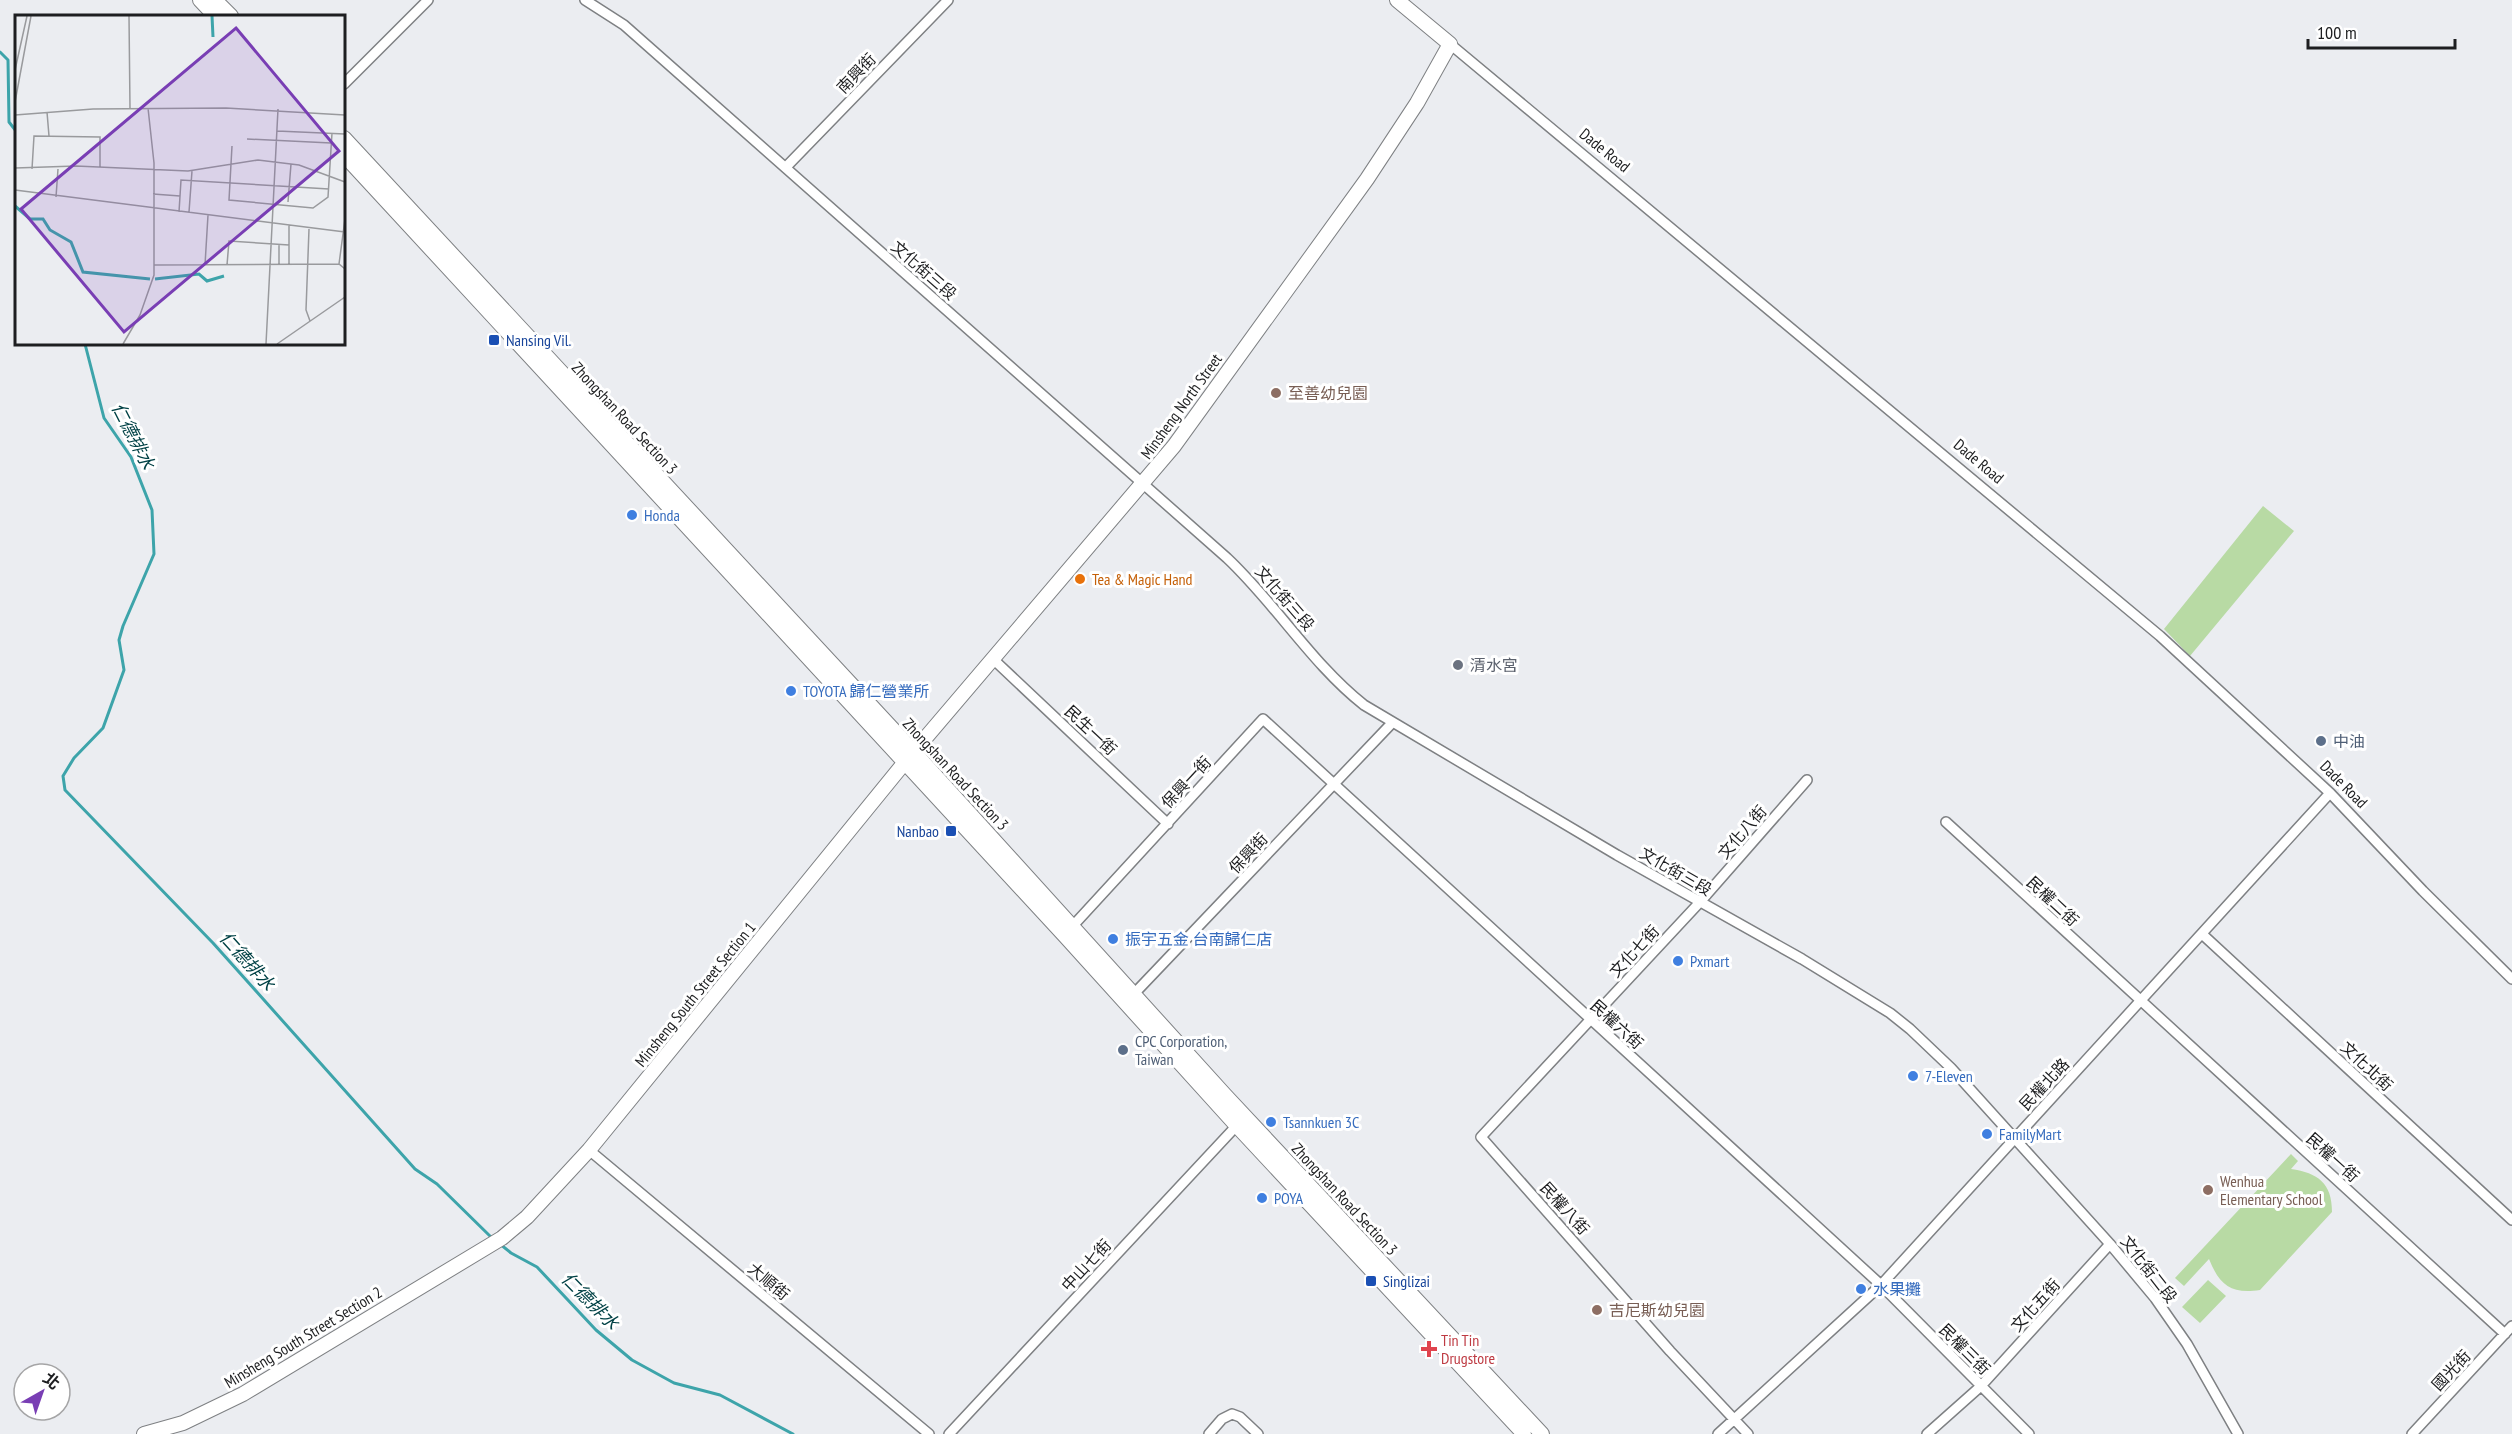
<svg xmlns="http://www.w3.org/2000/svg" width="2512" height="1434" viewBox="0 0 2512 1434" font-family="'PT Sans Narrow','Noto Sans TC',sans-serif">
	<rect width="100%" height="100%" fill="#ebedf1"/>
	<!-- green -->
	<path fill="#b8daa4" d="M2263 506 2294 531 2190 656 2164 629Z
		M2291 1154 2298 1161 2291 1169C2318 1173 2332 1183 2332 1212L2260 1290C2231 1294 2220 1286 2209 1259L2184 1286 2175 1278Z
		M2208 1280 2226 1296 2200 1323 2182 1307Z"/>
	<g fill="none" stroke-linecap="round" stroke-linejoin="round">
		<!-- stream -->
		<path stroke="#3da4aa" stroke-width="3" d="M0 52 8 60 9 122 16 131
			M85 344 104 418 131 457 152 510 154 554 123 626 119 640 124 670 103 728 74 758 63 776 65 790 213 943 415 1169 437 1184 492 1238
			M500 1244 511 1253 537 1267 596 1330 632 1360 674 1383 720 1395 793 1434"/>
		<defs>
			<path id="street" d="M585 0 624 25 1227 558C1276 604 1312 664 1364 705L1617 855 1802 959 1890 1013 1910 1029 1951 1068 2110 1244 2155 1298 2187 1344 2238 1434
				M1450 44 2160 636 2330 793 2423 891 2512 979
				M344 84 428 0
				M786 167 948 0
				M993 659 1168 824
				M1946 822 2505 1334
				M1070 929 1263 719 1881 1285 2029 1434
				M2202 934 2512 1220
				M1131 997 1392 723
				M589 1150 929 1434
				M949 1434 1240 1122
				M1209 1434 1222 1419 1232 1414 1240 1417 1258 1434
				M1718 1434 1881 1285 2330 793
				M1748 1434 1670 1351 1481 1137 1700 902 1807 780
				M1927 1434 1981 1386 2110 1244
				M2412 1434 2512 1326"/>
			<path id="secondary" d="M200 0 215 16
				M215 0 231 16
				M344 138 914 752 1225 1095 1542 1434
				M344 155 1065 936 1236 1125 1524 1434
				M144 1434 183 1423 243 1394 502 1238 527 1217 589 1150 905 762 1174 446 1367 179 1417 103 1450 44 1397 0"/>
		</defs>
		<!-- street casing -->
		<use href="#street" stroke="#7e8083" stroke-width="12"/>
		<!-- secondary casing -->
		<use href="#secondary" stroke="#7e8083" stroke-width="16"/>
		<!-- street -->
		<use href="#street" stroke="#fff" stroke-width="9"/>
		<!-- secondary -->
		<use href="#secondary" stroke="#fff" stroke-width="14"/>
	</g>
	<!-- markers -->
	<g fill="#1a4fb4" stroke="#fff" stroke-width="2">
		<rect x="488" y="334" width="12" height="12" rx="3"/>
		<rect x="945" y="825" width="12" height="12" rx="3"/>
		<rect x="1365" y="1275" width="12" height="12" rx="3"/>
	</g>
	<g fill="#8d6e63" stroke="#fff" stroke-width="2">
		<circle cx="1276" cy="393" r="6"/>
		<circle cx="2208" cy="1190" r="6"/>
		<circle cx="1597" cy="1310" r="6"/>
	</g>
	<g fill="#3f7fe0" stroke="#fff" stroke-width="2">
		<circle cx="632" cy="515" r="6"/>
		<circle cx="791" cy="691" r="6"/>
		<circle cx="1113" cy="939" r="6"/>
		<circle cx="1678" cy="961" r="6"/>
		<circle cx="1913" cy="1076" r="6"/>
		<circle cx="1271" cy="1122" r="6"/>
		<circle cx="1987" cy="1134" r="6"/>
		<circle cx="1262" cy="1198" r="6"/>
		<circle cx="1861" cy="1289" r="6"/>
	</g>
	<circle fill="#e8710a" stroke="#fff" stroke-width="2" cx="1080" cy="579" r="6"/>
	<circle fill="#6b7280" stroke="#fff" stroke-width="2" cx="1458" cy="665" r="6"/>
	<g fill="#5c6f8a" stroke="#fff" stroke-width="2">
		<circle cx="2321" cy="741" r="6"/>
		<circle cx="1123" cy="1050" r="6"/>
	</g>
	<path fill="#e0444e" stroke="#fff" stroke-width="2" d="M1426 1340h6v6h6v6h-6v6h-6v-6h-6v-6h6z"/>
	<g text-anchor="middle" stroke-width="6" stroke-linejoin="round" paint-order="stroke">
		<!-- street labels -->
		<g font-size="16" fill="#1d1e20" stroke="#fff">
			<text transform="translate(856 73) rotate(-46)" y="6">南興街</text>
			<text transform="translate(1605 150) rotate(39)" y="6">Dade Road</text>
			<text transform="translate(924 270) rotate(41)" y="6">文化街三段</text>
			<text transform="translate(1181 406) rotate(-54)" y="6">Minsheng North Street</text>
			<text transform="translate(625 418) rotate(47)" y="6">Zhongshan Road Section 3</text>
			<text transform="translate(1979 461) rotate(40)" y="6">Dade Road</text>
			<text transform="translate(1285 598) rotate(49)" y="6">文化街三段</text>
			<text transform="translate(1091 730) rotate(43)" y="6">民生一街</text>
			<text transform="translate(956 774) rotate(47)" y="6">Zhongshan Road Section 3</text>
			<text transform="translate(1186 782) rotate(-47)" y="6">保興一街</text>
			<text transform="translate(2344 784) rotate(45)" y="6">Dade Road</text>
			<text transform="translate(1742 832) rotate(-49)" y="6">文化八街</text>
			<text transform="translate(1248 853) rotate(-47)" y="6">保興街</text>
			<text transform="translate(1676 871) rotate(30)" y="6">文化街三段</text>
			<text transform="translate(2053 901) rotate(43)" y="6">民權二街</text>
			<text transform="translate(1634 951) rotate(-47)" y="6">文化七街</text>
			<text transform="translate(695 994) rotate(-51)" y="6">Minsheng South Street Section 1</text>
			<text transform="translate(1617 1024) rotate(42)" y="6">民權六街</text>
			<text transform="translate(2367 1066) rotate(43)" y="6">文化北街</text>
			<text transform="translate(2044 1084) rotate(-47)" y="6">民權北路</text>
			<text transform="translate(2333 1157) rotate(42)" y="6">民權一街</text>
			<text transform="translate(1345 1199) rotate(47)" y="6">Zhongshan Road Section 3</text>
			<text transform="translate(1565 1208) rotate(48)" y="6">民權八街</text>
			<text transform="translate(1086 1265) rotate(-47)" y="6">中山七街</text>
			<text transform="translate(2149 1269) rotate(52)" y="6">文化街二段</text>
			<text transform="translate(769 1281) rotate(40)" y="6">大順街</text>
			<text transform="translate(2035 1305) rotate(-48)" y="6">文化五街</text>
			<text transform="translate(303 1337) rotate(-31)" y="6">Minsheng South Street Section 2</text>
			<text transform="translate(1965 1349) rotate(45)" y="6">民權三街</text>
			<text transform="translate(2451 1370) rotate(-47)" y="6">國光街</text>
		</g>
		<!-- transit labels -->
		<g font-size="16" fill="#164399" stroke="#fff" text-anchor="start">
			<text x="506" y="346">Nansing Vil.</text>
			<text x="939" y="837" text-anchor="end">Nanbao</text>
			<text x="1383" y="1287">Singlizai</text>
		</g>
		<!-- education labels -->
		<g font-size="16" fill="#785e54" stroke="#fff" text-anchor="start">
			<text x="1288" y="399">至善幼兒園</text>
			<text x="2220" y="1187">Wenhua<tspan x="2220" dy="18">Elementary School</tspan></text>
			<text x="1609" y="1316">吉尼斯幼兒園</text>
		</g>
		<!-- shop labels -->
		<g font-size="16" fill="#366cbe" stroke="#fff" text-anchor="start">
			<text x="644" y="521">Honda</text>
			<text x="803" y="697">TOYOTA 歸仁營業所</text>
			<text x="1125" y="945">振宇五金 台南歸仁店</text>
			<text x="1690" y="967">Pxmart</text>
			<text x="1925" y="1082">7-Eleven</text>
			<text x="1283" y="1128">Tsannkuen 3C</text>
			<text x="1999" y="1140">FamilyMart</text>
			<text x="1274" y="1204">POYA</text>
			<text x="1873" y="1295">水果攤</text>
		</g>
		<!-- food labels -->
		<g font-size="16" fill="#c56008" stroke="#fff" text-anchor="start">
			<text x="1092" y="585">Tea &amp; Magic Hand</text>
		</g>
		<!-- worship labels -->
		<g font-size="16" fill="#5b616d" stroke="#fff" text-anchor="start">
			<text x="1470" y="671">清水宮</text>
		</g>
		<!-- service labels -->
		<g font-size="16" fill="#4e5e75" stroke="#fff" text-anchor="start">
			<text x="2333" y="747">中油</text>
			<text x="1135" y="1047">CPC Corporation,<tspan x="1135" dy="18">Taiwan</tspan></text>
		</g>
		<!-- health labels -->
		<g font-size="16" fill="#be3a42" stroke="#fff" text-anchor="start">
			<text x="1441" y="1346">Tin Tin<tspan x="1441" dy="18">Drugstore</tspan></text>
		</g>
		<!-- water labels -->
		<g font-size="18" font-style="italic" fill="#004145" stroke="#fff">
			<text transform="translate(133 436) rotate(63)" y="6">仁德排水</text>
			<text transform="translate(247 961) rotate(48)" y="6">仁德排水</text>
			<text transform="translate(590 1301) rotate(45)" y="6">仁德排水</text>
		</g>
	</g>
	<!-- overview -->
	<g transform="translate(15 15)">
		<rect width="330" height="330" fill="#ebedf1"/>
		<path fill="none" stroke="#3da4aa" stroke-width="3" d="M197 1 198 22M0 191 15 204H28L35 215 56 227 68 257 135 264M140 264 184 259 192 266 209 261"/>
		<path fill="none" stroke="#999a9d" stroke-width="1.5" d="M114 1 115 94M0 55 12 1M0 87 16 1M32 97 34 121M0 100 78 94 211 93 330 100M262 116 330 119M232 124 316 128M217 131 214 185 298 193 313 182 317 118M0 153 61 151 173 156 243 145 284 150 330 167M17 154 19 121 85 122V152M0 175 330 217M138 179 165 181M41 182 43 154M273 187 276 149M164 197 166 165 314 174M174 197 177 156M294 214 291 295 295 306M324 249 330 204M139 250 324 249 330 254M190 250 193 200M212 250 214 226 274 230M264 250V230M274 250V210M108 329 125 300 139 260V148L133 93M251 329 263 94M262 329 330 282"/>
		<path fill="#793eb4" fill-opacity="0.15" stroke="#793eb4" stroke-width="3" d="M221 13 324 136 109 317 6 194Z"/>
		<rect width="330" height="330" fill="none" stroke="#1d1e20" stroke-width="3"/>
	</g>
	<!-- north arrow -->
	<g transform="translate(42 1392) rotate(40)"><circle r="28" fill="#ffffff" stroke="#a5a5a6" stroke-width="1.5"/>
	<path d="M0-4.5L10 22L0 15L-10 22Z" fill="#793eb4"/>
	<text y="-9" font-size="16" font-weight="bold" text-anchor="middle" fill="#1d1e20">北</text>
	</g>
	<!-- scale -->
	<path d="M2308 39v9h147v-9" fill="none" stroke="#1d1e20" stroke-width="3"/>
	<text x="2317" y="39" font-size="18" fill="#1d1e20" stroke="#ffffff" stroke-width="4.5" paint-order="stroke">100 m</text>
</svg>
